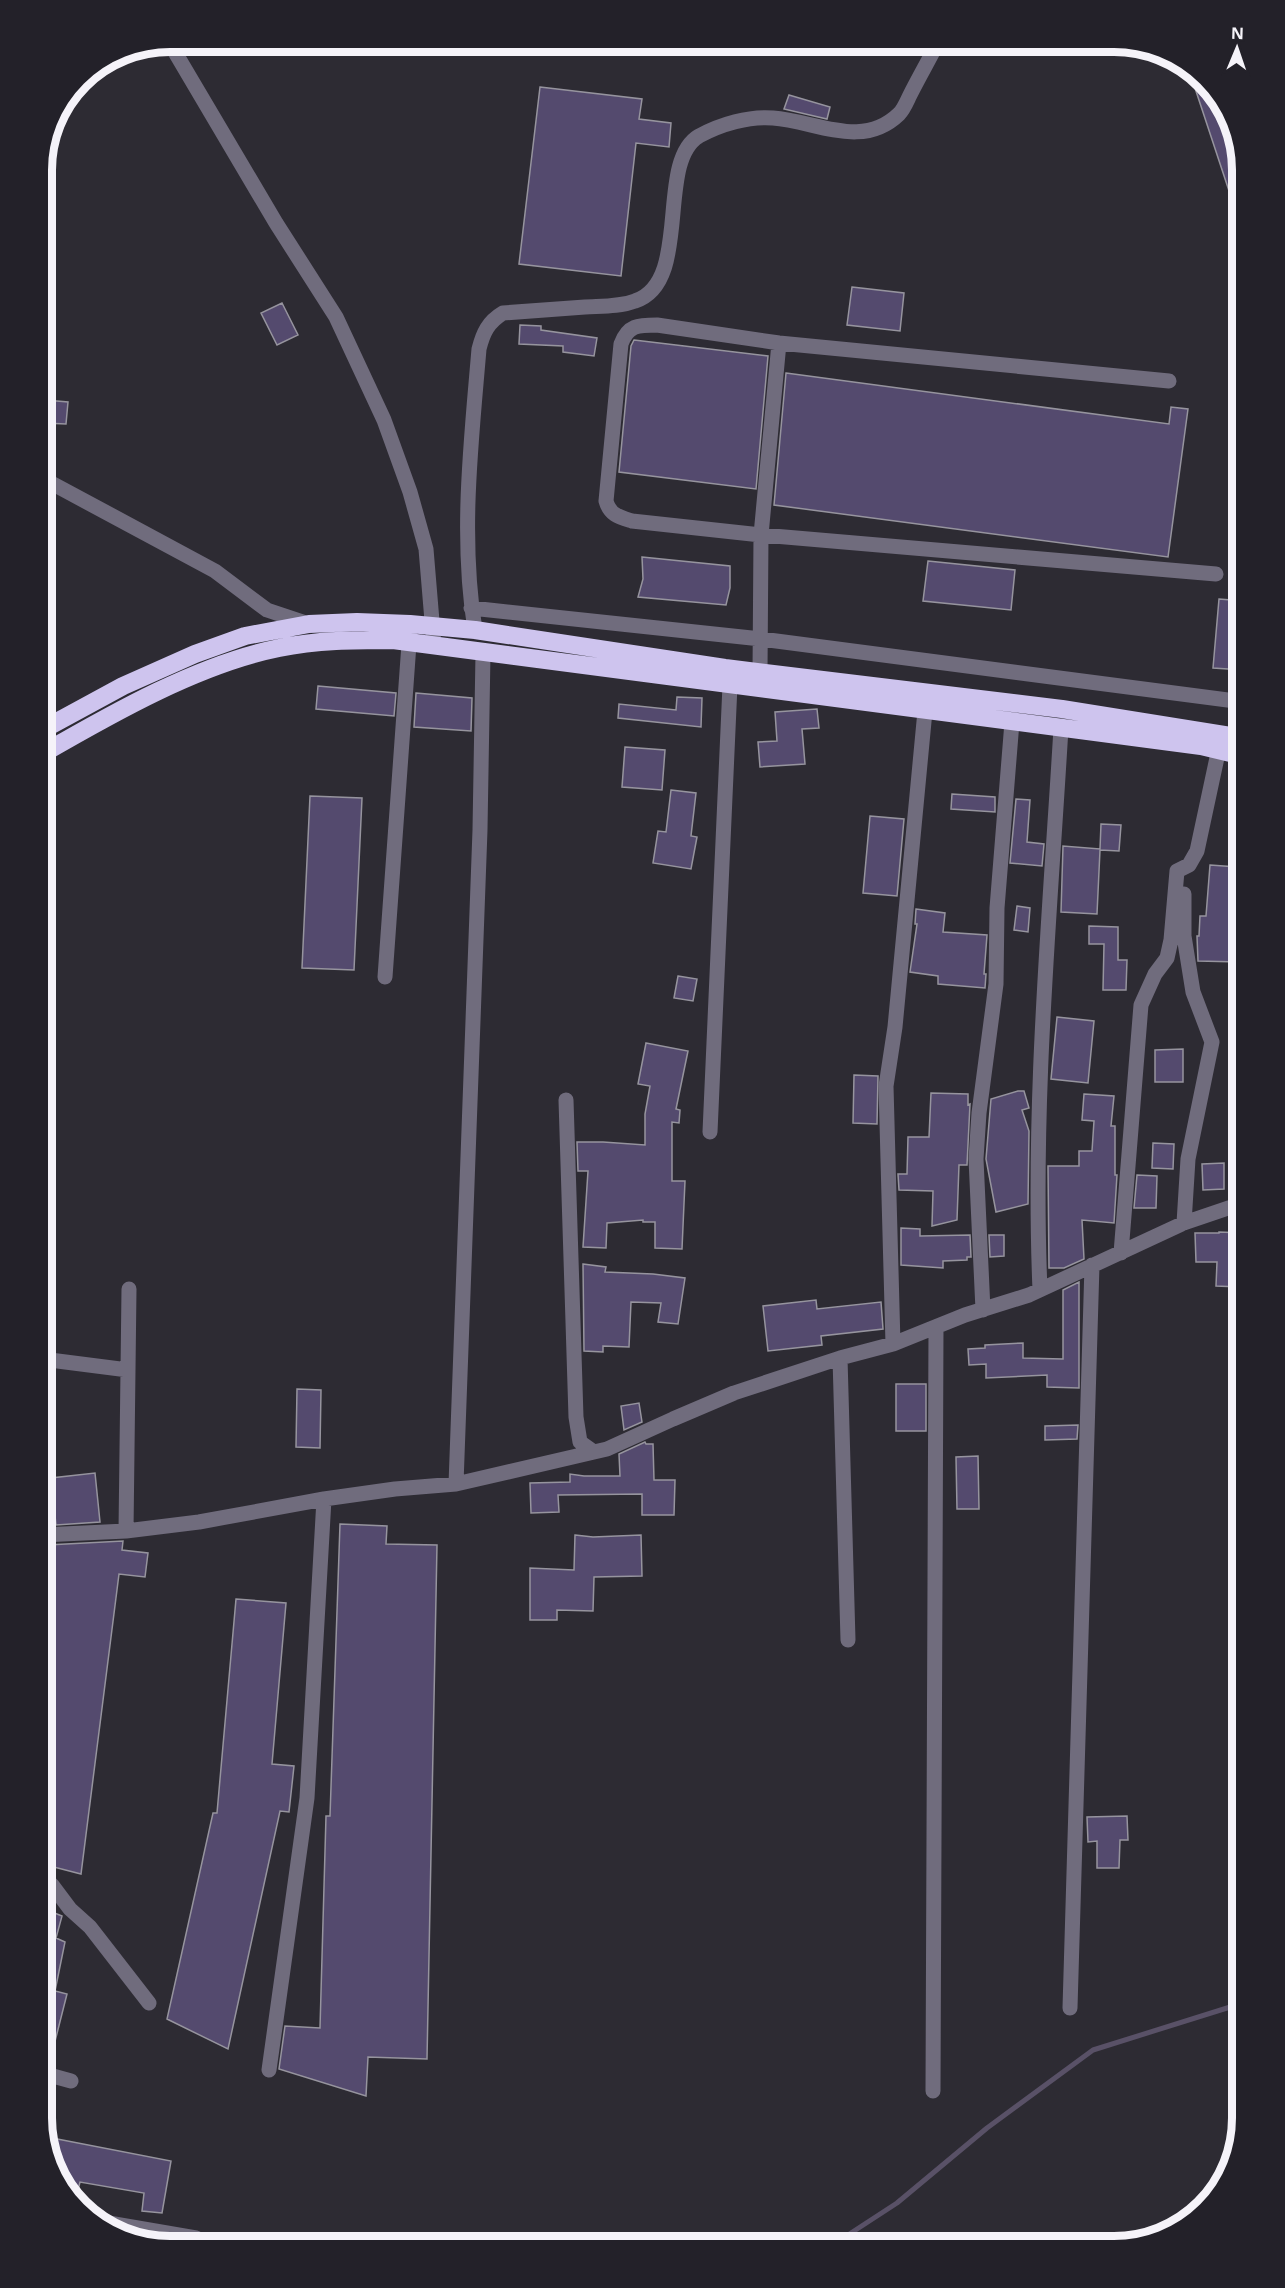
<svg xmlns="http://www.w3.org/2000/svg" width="1285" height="2288" viewBox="0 0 1285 2288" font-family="'Noto Sans',sans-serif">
	<rect width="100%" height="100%" fill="#2d2b33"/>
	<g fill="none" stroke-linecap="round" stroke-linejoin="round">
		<!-- stream -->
		<path stroke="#595167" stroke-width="5" d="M831 2246 897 2203 987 2128 1093 2050 1243 2003"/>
	</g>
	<!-- building -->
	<path fill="#544a6e" stroke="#96949e" stroke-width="1.5" d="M1193 71 1230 114 1243 171V223L1240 224 1190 73Z
		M540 87 642 99 639 119 671 123 669 147 636 143 621 276 519 264Z
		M789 95 830 107 827 119 784 109Z
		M852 287 904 293 900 331 847 325Z
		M282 303 298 335 277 345 261 313Z
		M520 325 541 326V330L597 338 594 356 563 352V346L519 344Z
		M634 340 768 356 756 489 619 472 631 346Z
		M786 373 1169 424 1171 407 1188 409 1168 557 774 505Z
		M45 400 68 402 66 424 44 423Z
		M642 557 730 566V588L726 605 638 597 643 579Z
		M928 561 1015 570 1011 610 923 601Z
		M1219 599 1243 601V670L1213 668Z
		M318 686 396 693 394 716 316 709Z
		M416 693 472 698 471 731 414 727Z
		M677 697 702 698 701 727 618 718 619 704 676 710Z
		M817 709 819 728 802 729 805 764 760 767 758 742 777 741 775 712Z
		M625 747 665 750 662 790 622 787Z
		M671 790 696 793 691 836 697 837 691 869 653 863 658 831 666 832Z
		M952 794 995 797V812L951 809Z
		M310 796 362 798 354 970 302 968Z
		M1016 799 1030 800 1027 842 1044 844 1042 866 1010 863Z
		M870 816 904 819 897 896 863 893Z
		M1101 824 1121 825 1119 851 1100 850 1097 914 1061 912 1063 846 1100 849Z
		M1210 865 1237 867 1233 936H1240L1239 962 1198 961 1197 936H1199L1200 916H1206Z
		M1017 906 1030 908 1028 932 1014 930Z
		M916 909 945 913 943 932 987 935 984 974H986L985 988 938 984V976L910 972 917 924H915Z
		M1089 926 1118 927V960H1127L1126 990H1103L1104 944H1089Z
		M678 976 697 979 693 1001 674 998Z
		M1057 1017 1094 1021 1088 1083 1051 1079Z
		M646 1043 688 1051 676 1109 680 1110 679 1123 672 1122V1181H685L682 1249 655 1248V1222H643V1220L607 1223 606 1248 583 1247 588 1171H578L577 1142H603L645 1145V1114L650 1086 638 1084Z
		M1183 1049V1082H1155V1050Z
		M854 1075 878 1076 877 1124 853 1123Z
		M1018 1091H1024L1029 1108 1022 1110 1029 1131 1028 1204 996 1212 986 1159 991 1099Z
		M931 1093 968 1094V1105L970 1104 967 1165H959L957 1220 932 1226 933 1191 899 1190 898 1174H907L908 1137H929Z
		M1084 1094 1114 1096 1111 1126H1115V1175H1117L1114 1223 1082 1220 1084 1259 1064 1268H1049L1048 1166H1079V1151H1092L1094 1121 1082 1120Z
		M1153 1143 1174 1144 1173 1169 1152 1168Z
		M1224 1163V1189L1203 1190 1202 1164Z
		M1137 1175 1157 1176 1156 1208H1134Z
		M901 1228 920 1229V1236L970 1235 971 1257H967V1260L943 1261V1268L901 1265Z
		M1219 1232 1243 1233 1240 1287 1216 1286 1217 1262H1196L1195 1233H1219Z
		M989 1235H1004V1256L990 1257Z
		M583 1264 606 1267 605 1272 653 1274 685 1278 678 1324 658 1322 661 1303 631 1302 629 1347 603 1346V1352L584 1351Z
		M1079 1282V1388L1047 1387V1375L986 1378V1364L969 1365 968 1349 985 1348V1345L1023 1343V1358L1063 1359V1290Z
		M816 1300 817 1309 881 1302 883 1329 821 1336 822 1345 768 1351 763 1306Z
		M896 1384H926V1431H896Z
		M297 1389 321 1390 320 1448 296 1447Z
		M639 1403 642 1422 624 1430 621 1406Z
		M1078 1425 1077 1439 1045 1440V1426Z
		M645 1442 646 1444H653L654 1480H675L674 1515H642V1494L558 1495 559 1512 531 1513 530 1483 570 1482V1474L584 1476H620L619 1454Z
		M978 1456 979 1509H957L956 1457Z
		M95 1473 100 1522 56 1525 51 1478Z
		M340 1524 387 1526 386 1544 437 1545 427 2059 368 2057 366 2096 279 2069 285 2026 320 2028 326 1816H330Z
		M575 1535 593 1537 641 1535 642 1576 594 1577 593 1611 557 1610V1620H530V1568L574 1570Z
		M123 1541 122 1550 148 1553 145 1577 119 1574 81 1874 42 1864V1584L47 1545Z
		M236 1599 286 1603 272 1764 294 1766 289 1812 280 1811 228 2049 167 2019 213 1813H217Z
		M1127 1816 1128 1840H1120L1119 1868H1097V1841L1088 1842 1087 1817Z
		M42 1908 62 1916 56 1938 65 1942 55 1991 67 1994 49 2065 42 2064Z
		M47 2137 171 2161 162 2213 142 2211 144 2193 80 2182 76 2198 55 2174Z"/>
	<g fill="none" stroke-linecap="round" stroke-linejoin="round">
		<!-- minor -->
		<path stroke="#706c7d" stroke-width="15" d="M169 42 276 223 336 317 384 420 410 492 426 549 434 645
			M1182 66 1187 64
			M1169 381 779 343 657 325C638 325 628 325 621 344L606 501C610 515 619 517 632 521L761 535 1216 574
			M42 478 215 571 267 610 309 624
			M471 608 761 639 1243 702
			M475 630C460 536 471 444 479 349 483 333 488 322 503 313 531 311 558 309 585 307 601 306 619 307 635 301 693 282 655 162 699 136 721 124 749 116 773 118 816 121 862 150 899 114 904 109 907 101 910 95 919 77 929 60 938 42
			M760 672 761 535 779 343
			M385 977 410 630
			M566 1100 576 1417 580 1442 594 1452 607 1449 673 1419 734 1393 840 1358 893 1344 965 1315 1029 1295 1184 1223 1243 1203
			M710 1132 730 685
			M1235 1206 1243 1134
			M1184 1223 1188 1159 1212 1042 1193 992 1184 936V894
			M1121 1253 1141 1005 1155 974 1167 958 1171 940 1177 871 1189 865 1197 851 1221 739
			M1040 1290C1032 1102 1050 915 1061 728
			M983 1310 976 1159 979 1113 996 984 997 908 1012 722
			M893 1344 886 1086 895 1027 925 711
			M840 1358 848 1640
			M42 1359 128 1370
			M456 1484 480 830 483 653
			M126 1531 129 1289
			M42 1535 126 1531 199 1522 324 1499 395 1489 456 1484 594 1452
			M42 1882 52 1885 70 1909 90 1927 149 2003
			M1070 2008 1092 1265
			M269 2070 307 1798 324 1499
			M42 2073 71 2081
			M933 2091 936 1327
			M97 2221 196 2238"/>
		<!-- highway -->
		<path stroke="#cec4ee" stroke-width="18" d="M42 730 123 686 195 654 245 636 309 624 357 622 410 624 475 630 725 668 1062 709 1243 738
			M42 754C113 713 199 664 279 648 317 640 355 640 393 640L1201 746 1243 756"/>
	</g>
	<!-- crop -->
	<path d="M0 0H1285V2288H0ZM170 52H1114A118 118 0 0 1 1232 170V2118A118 118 0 0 1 1114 2236H170A118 118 0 0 1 52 2118V170A118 118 0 0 1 170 52Z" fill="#232129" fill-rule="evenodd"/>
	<path fill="none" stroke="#f5f3f9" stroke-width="8" d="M170 52H1114A118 118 0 0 1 1232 170V2118A118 118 0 0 1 1114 2236H170A118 118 0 0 1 52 2118V170A118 118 0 0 1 170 52Z"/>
	<!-- north arrow -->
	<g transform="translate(1237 48) rotate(2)" stroke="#232129" stroke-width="4.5" paint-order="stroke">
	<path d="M0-4.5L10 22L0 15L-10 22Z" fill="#f5f3f9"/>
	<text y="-9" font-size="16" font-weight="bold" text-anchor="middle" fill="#f5f3f9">N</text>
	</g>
</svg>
